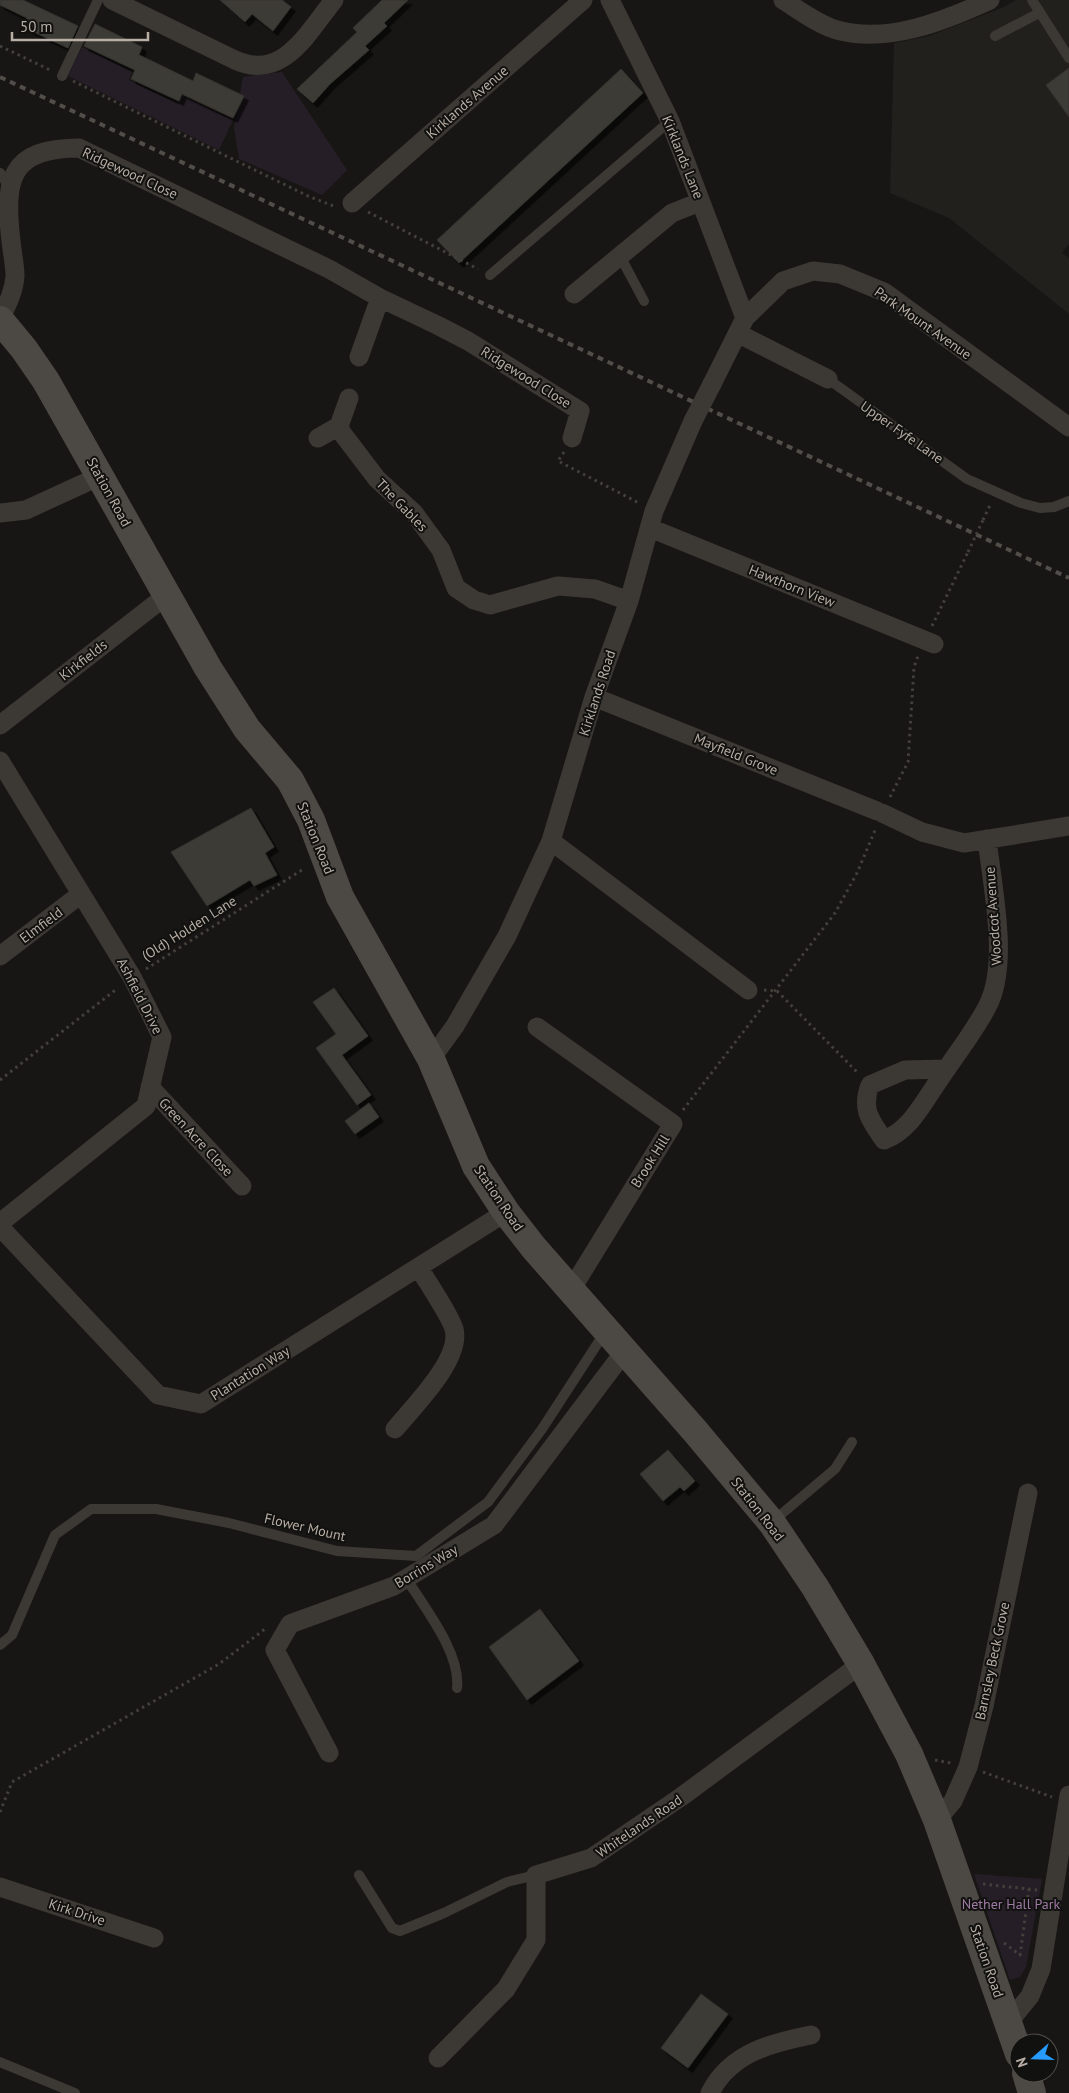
<svg xmlns="http://www.w3.org/2000/svg" width="1069" height="2093" viewBox="0 0 1069 2093" font-family="'PT Sans',sans-serif">
	<defs>
		<filter id="shadow"><feDropShadow dx="4.5" dy="4.5" stdDeviation="0" flood-color="#0009"/></filter>
	</defs>
	<rect width="100%" height="100%" fill="#171614"/>
	<!-- built -->
	<path fill="#21201d" d="M1016 0H1069V244L1062 253 1069 258V314L949 218 890 193 894 43 929 36 1004 7Z"/>
	<!-- green -->
	<path fill="#261e27" d="M82 47 132 72 129 80 178 104 182 95 233 120 219 150 68 76Z
		M282 72 347 170 322 195 239 159 234 128 243 77Z
		M974 1874 1042 1879 1026 1967 1020 1977 1010 1980Z"/>
	<!-- building -->
	<path fill="#3c3a36" stroke="#33322e" filter="url(#shadow)" d="M0 0H23L78 26 68 48 23 27 27 18 0 5Z
		M220 0H282L291 7 273 31 252 14 245 22Z
		M382 0H408L384 23 387 26 365 46 369 50 330 84 313 103 297 89 357 32 353 28Z
		M95 24 142 47 139 55 154 62 193 81 196 73 244 96 233 118 182 94 179 101 131 79 135 70 84 46Z
		M1069 68V117L1046 85Z
		M621 69 643 93 459 263 437 240Z
		M251 808 274 847 265 853 277 875 254 886 250 880 207 906 171 852Z
		M334 988 368 1036 342 1055 371 1095 357 1105 316 1048 336 1034 313 1002Z
		M369 1103 379 1117 355 1134 345 1121Z
		M668 1450 695 1481 684 1491 680 1487 663 1501 640 1474Z
		M540 1609 579 1661 527 1700 489 1647Z
		M701 1994 728 2014 688 2068 661 2048Z"/>
	<g fill="none" stroke-linecap="round" stroke-linejoin="round">
		<!-- path -->
		<path stroke="#433f3b" stroke-width="3" stroke-dasharray="2.5 4" stroke-linecap="butt" d="M0 46 50 70
			M73 81 308 196 336 207
			M368 212 478 269
			M564 452 558 461 639 503
			M983 520 991 503
			M932 626 968 552
			M890 797 908 762 914 667 918 656
			M146 969 305 868
			M764 990 777 991 858 1073
			M0 1080 118 988
			M683 1110 835 913 857 873 876 828
			M935 1760 951 1763
			M983 1772 1052 1797
			M0 1812 12 1782 219 1664 265 1629
			M983 1884 1037 1890
			M1004 1943 1020 1955 1029 1889"/>
		<!-- lane -->
		<path stroke="#3c3935" stroke-width="10" d="M1032 0 1069 58
			M995 36 1039 13
			M62 76 98 0
			M0 173 9 187
			M620 256 644 301
			M490 275 670 121
			M828 379 967 479 1021 503 1040 508 1054 507 1069 501
			M772 1522 835 1469 852 1442
			M406 1578C424 1607 461 1653 457 1688
			M0 1645 12 1635 55 1535 91 1509H156L229 1523 337 1551 416 1556 488 1502 542 1429 605 1332
			M359 1875 392 1928 400 1931 444 1913 507 1882 536 1875
			M0 2062 75 2093"/>
		<!-- street -->
		<path stroke="#3c3935" stroke-width="19" d="M112 0 235 60C283 82 308 32 334 0
			M610 0 670 121 745 318
			M783 0C799 10 819 25 837 30 888 44 944 21 990 0
			M352 203 583 0
			M574 294 672 213 700 202
			M0 319C7 305 14 292 15 276 15 265 12 252 11 241 4 180 9 148 79 148L329 269 380 298 437 325 468 341 580 411 572 438
			M739 334 828 379
			M359 357 380 298
			M712 384 745 318 783 281 813 271 840 274 884 292 1069 427
			M339 426 342 433 377 479 414 513 441 550 456 588 474 600 490 605 558 586 595 589 629 601
			M318 438 339 426 349 398
			M0 513 26 510 100 476
			M650 528 934 644
			M594 697 877 811
			M0 725 167 595
			M0 761 132 977 162 1037 146 1106 0 1223
			M882 813 922 832 964 843 1069 826
			M551 841 748 990
			M0 956 81 894
			M537 1027 673 1124 571 1290
			M431 1059 455 1026 507 936 551 841 594 697 629 601 654 511 693 421
			M946 1069 905 1070 870 1085C861 1109 870 1120 884 1140 909 1131 922 1105 937 1083 953 1058 973 1034 987 1007 1010 965 992 886 987 839
			M150 1087 242 1186
			M0 1227 158 1395 201 1404 506 1212
			M395 1429C413 1407 462 1359 454 1329 450 1315 428 1283 419 1268
			M329 1753 275 1650 290 1624 394 1586 494 1525 624 1352
			M937 1820 953 1801 968 1767 984 1706 1028 1493
			M0 1887 154 1938
			M1008 2023 1030 1996 1041 1969 1069 1795
			M438 2058 506 1989 536 1940V1875L591 1858 681 1797 861 1664
			M710 2093C730 2053 771 2043 811 2035"/>
		<!-- secondary -->
		<path stroke="#4c4843" stroke-width="28" d="M0 320 24 349 46 381 208 668 247 729 290 780 311 820 340 897 431 1059 476 1166 506 1212 534 1248 695 1431 772 1523 815 1587 861 1664 909 1754 937 1820 1019 2054
			M1026 2073 1032 2093"/>
		<!-- rail -->
		<path stroke="#514d48" stroke-width="4" stroke-dasharray="6 5" stroke-linecap="butt" d="M0 77 1069 578"/>
		<!-- path-bridge -->
		<path stroke="#433f3b" stroke-width="3" stroke-dasharray="2.5 4" stroke-linecap="butt" d="M968 552 983 520"/>
		<!-- street-bridge -->
		<path stroke="#3c3935" stroke-width="19" d="M693 421 712 384"/>
	</g>
	<g text-anchor="middle" stroke-width="4" stroke-linejoin="round" paint-order="stroke">
		<!-- street labels -->
		<g font-size="14" fill="#b8aea5" stroke="#11110f">
			<text transform="translate(467 102) rotate(-41)" y="5">Kirklands Avenue</text>
			<text transform="translate(683 157) rotate(68)" y="5">Kirklands Lane</text>
			<text transform="translate(130 173) rotate(25)" y="5">Ridgewood Close</text>
			<text transform="translate(923 323) rotate(35)" y="5">Park Mount Avenue</text>
			<text transform="translate(526 377) rotate(32)" y="5">Ridgewood Close</text>
			<text transform="translate(902 432) rotate(35)" y="5">Upper Fyfe Lane</text>
			<text transform="translate(109 492) rotate(61)" y="5">Station Road</text>
			<text transform="translate(402 505) rotate(46)" y="5">The Gables</text>
			<text transform="translate(792 586) rotate(22)" y="5">Hawthorn View</text>
			<text transform="translate(83 660) rotate(-38)" y="5">Kirkfields</text>
			<text transform="translate(597 693) rotate(-72)" y="5">Kirklands Road</text>
			<text transform="translate(736 754) rotate(22)" y="5">Mayfield Grove</text>
			<text transform="translate(316 838) rotate(68)" y="5">Station Road</text>
			<text transform="translate(993 916) rotate(-94)" y="5">Woodcot Avenue</text>
			<text transform="translate(41 925) rotate(-37)" y="5">Elmfield</text>
			<text transform="translate(189 928) rotate(-32)" y="5">(Old) Holden Lane</text>
			<text transform="translate(140 996) rotate(63)" y="5">Ashfield Drive</text>
			<text transform="translate(196 1137) rotate(47)" y="5">Green Acre Close</text>
			<text transform="translate(650 1161) rotate(-58)" y="5">Brook Hill</text>
			<text transform="translate(499 1198) rotate(56)" y="5">Station Road</text>
			<text transform="translate(250 1373) rotate(-32)" y="5">Plantation Way</text>
			<text transform="translate(758 1509) rotate(52)" y="5">Station Road</text>
			<text transform="translate(305 1527) rotate(13)" y="5">Flower Mount</text>
			<text transform="translate(426 1566) rotate(-31)" y="5">Borrins Way</text>
			<text transform="translate(992 1661) rotate(-78)" y="5">Barnsley Beck Grove</text>
			<text transform="translate(639 1826) rotate(-34)" y="5">Whitelands Road</text>
			<text transform="translate(77 1912) rotate(18)" y="5">Kirk Drive</text>
			<text transform="translate(987 1961) rotate(71)" y="5">Station Road</text>
		</g>
		<!-- park labels -->
		<g font-size="14" fill="#9e7ba4" stroke="#11110f">
			<text x="1011" y="1909">Nether Hall Park</text>
		</g>
	</g>
	<!-- north arrow -->
	<g transform="translate(1034 2058) rotate(250)"><circle r="24" fill="#11110f" stroke="#54504b"/>
	<path d="M0-4L9 19L0 12L-9 19Z" fill="#269bfd"/>
	<text y="-8" font-size="14" font-weight="bold" text-anchor="middle" fill="#b8aea5">N</text>
	</g>
	<!-- scale -->
	<path d="M12 32v8h136v-8" fill="none" stroke="#b8aea5" stroke-width="2.5"/>
	<text x="20" y="32" font-size="15" fill="#b8aea5" stroke="#11110f" stroke-width="4" paint-order="stroke">50 m</text>
</svg>
